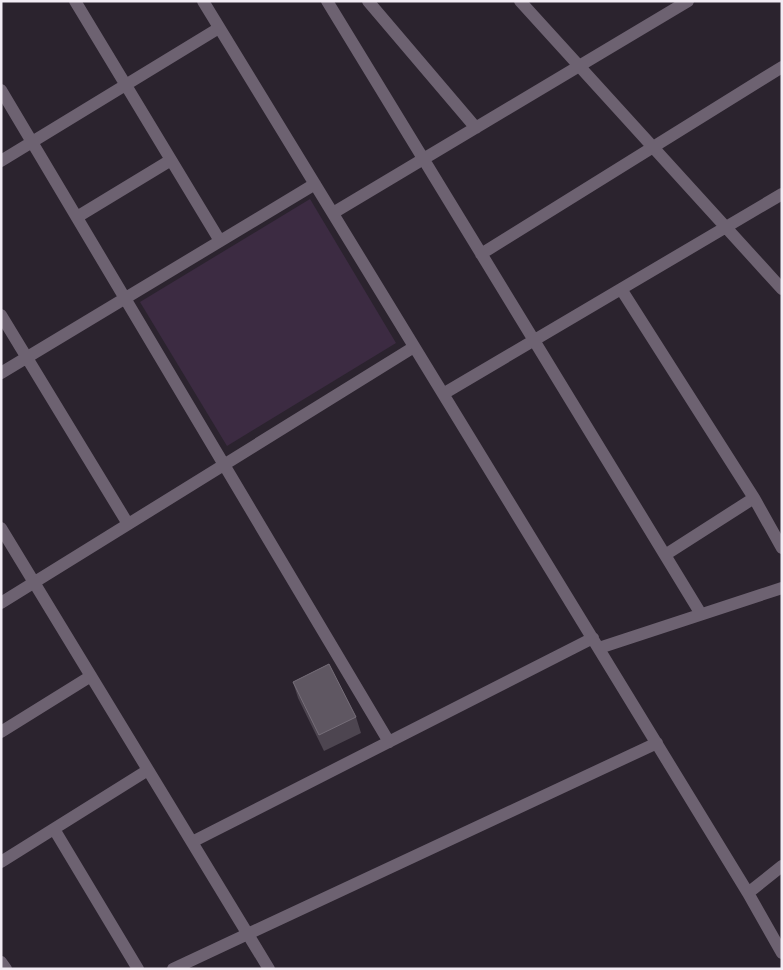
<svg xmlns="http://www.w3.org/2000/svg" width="783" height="970" viewBox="0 0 783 970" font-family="Georgia,serif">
	<rect width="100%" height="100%" fill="#2b232e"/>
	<!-- green -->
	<path fill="#3c2b42" d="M310 199 396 343 227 446 140 302Z"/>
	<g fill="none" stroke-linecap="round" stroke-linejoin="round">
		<!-- minor -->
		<path stroke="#6d6271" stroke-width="12" d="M75 1 220 241
			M203 1 748 893 782 953
			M327 1 701 614
			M368 1 476 128
			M520 1 782 289
			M1 90 389 742
			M1 161 219 28
			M333 213 688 1
			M77 217 171 160
			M481 254 782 67
			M621 289 754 498 782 548
			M1 315 128 524
			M1 373 315 184
			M443 394 782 194
			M1 528 269 969
			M665 555 754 498
			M1 603 414 347
			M599 648 782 588
			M1 732 91 676
			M54 829 138 969
			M192 842 593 638
			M1 862 148 770
			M748 893 782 866
			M1 962 6 969
			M173 969 657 743"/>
	</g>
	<!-- wall -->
	<path fill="#4d4550" d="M293 682 356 717 361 733 324 751 298 698Z"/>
	<!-- building -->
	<path fill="#5f5762" stroke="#766e79" d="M329 664 356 717 319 735 293 682Z"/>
	<!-- border -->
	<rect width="783" height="970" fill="none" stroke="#f2ecf4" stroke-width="5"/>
</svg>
